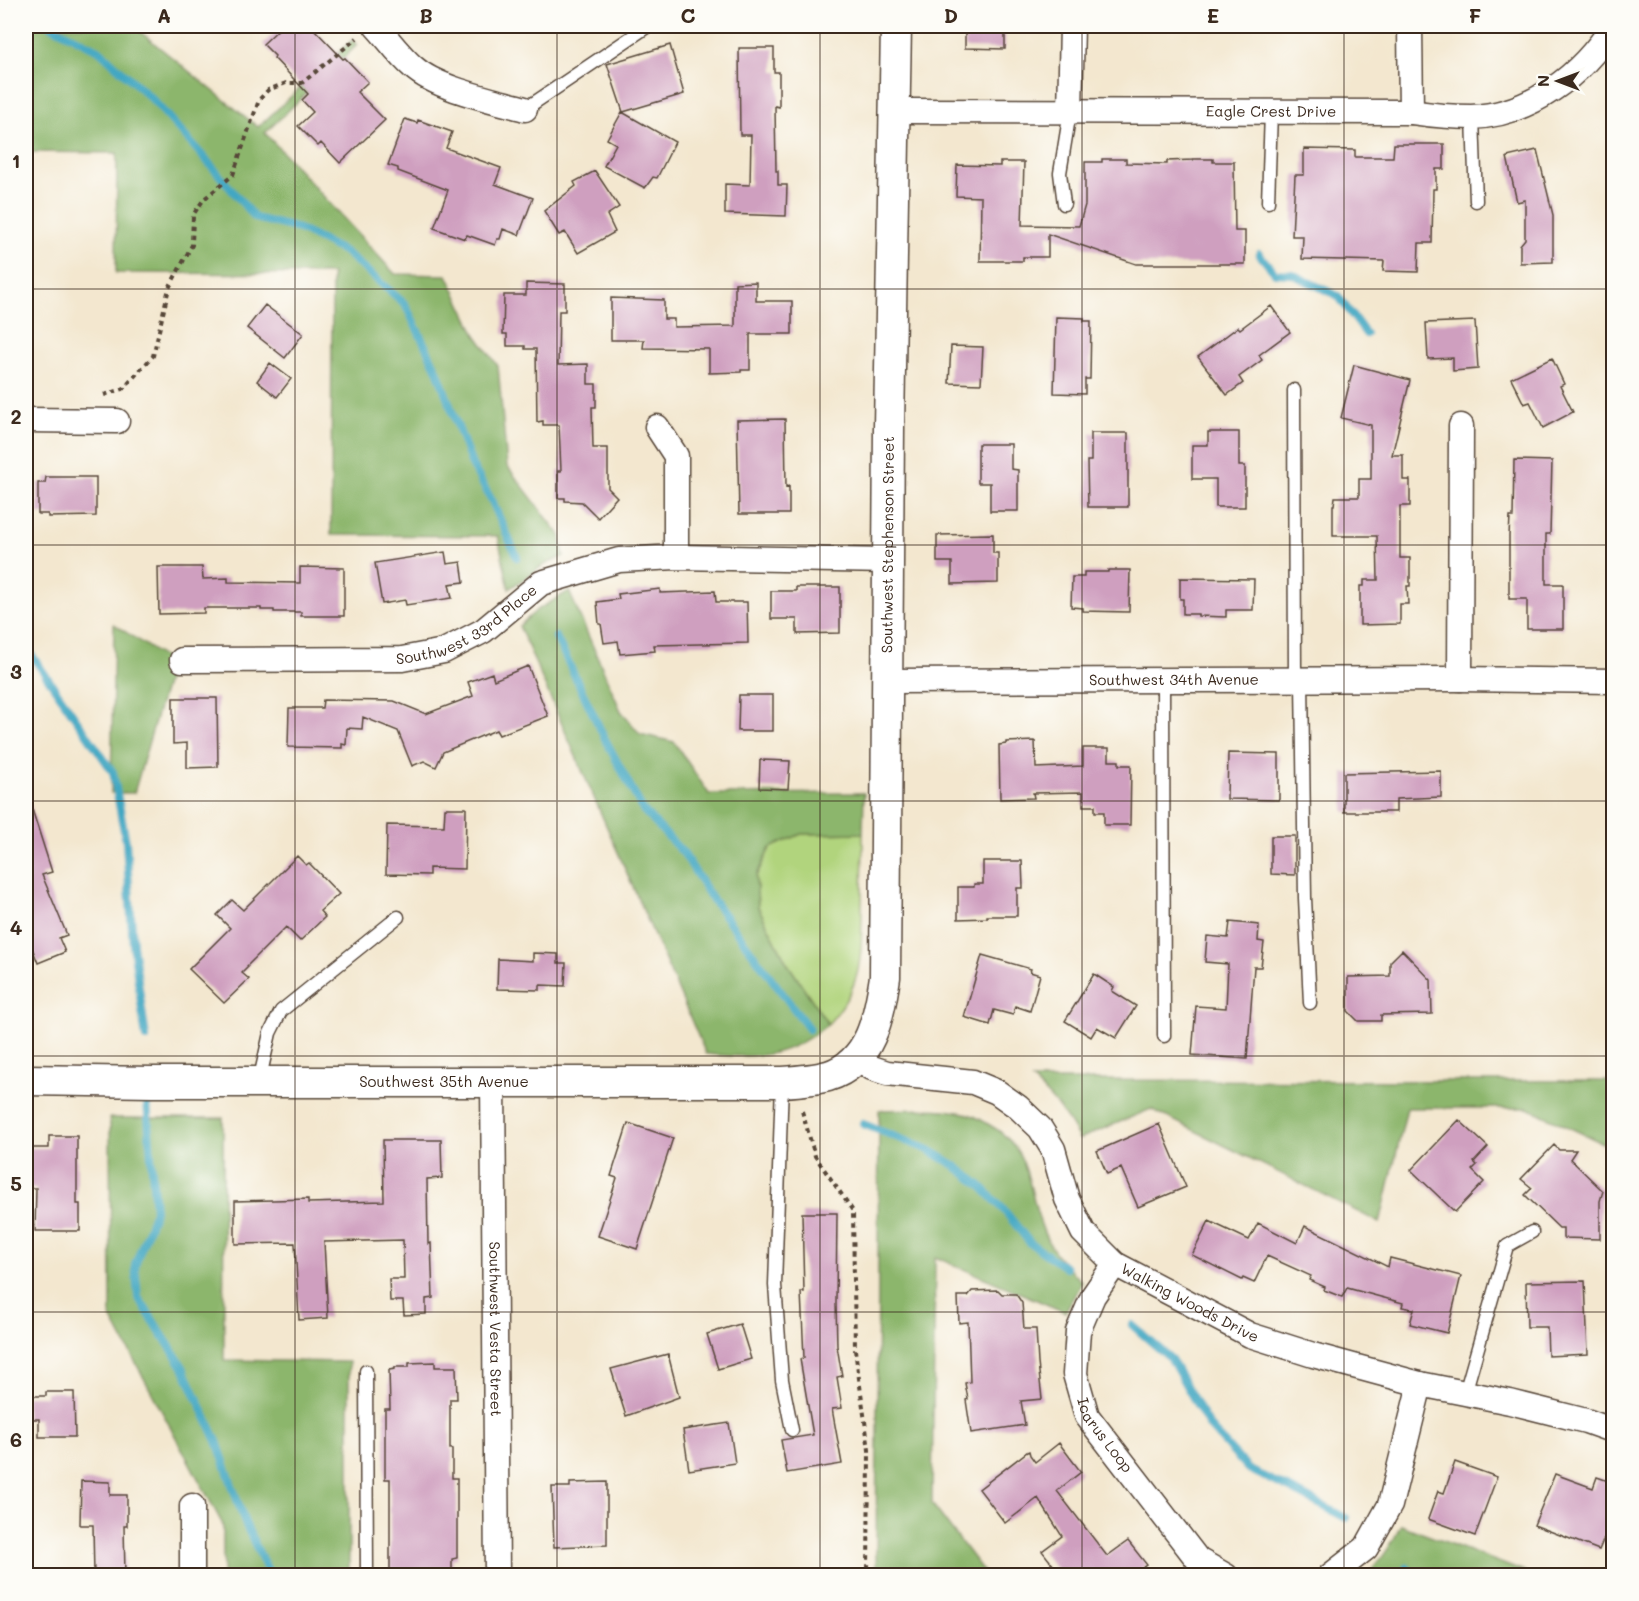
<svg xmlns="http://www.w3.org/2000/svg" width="1639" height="1601" viewBox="0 0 1639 1601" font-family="Mali,sans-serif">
	<rect width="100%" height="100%" fill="#fdfcf7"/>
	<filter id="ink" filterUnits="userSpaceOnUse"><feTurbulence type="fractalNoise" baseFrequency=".0167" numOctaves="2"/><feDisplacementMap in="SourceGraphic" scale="12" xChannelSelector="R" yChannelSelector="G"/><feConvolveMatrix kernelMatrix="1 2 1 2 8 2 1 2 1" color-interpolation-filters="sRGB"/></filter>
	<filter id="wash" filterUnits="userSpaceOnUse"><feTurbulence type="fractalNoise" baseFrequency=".008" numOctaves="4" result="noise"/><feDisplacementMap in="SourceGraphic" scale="24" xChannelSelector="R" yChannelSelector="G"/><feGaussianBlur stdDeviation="1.35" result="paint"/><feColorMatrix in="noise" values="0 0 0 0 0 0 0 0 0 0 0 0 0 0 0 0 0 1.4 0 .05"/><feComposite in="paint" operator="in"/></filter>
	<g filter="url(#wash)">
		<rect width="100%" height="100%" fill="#f3e7cf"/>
		<!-- green -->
		<path fill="#b1d47d" stroke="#767f4e" stroke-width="1.5" d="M863 833C863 858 862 883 862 908 861 957 864 984 828 1024L787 963 758 907 756 876 770 848 801 834Z"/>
		<!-- forest -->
		<path fill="#8cb66c" stroke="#647045" stroke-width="1.5" d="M26 26H133L258 127 352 40 357 45 265 133 395 274 447 275 476 335 498 366 507 466 560 535 564 556 544 565 509 589 498 536 331 535 332 274 116 273 117 153 26 152Z
			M569 591 621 711 640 734 674 742 709 794 864 793 863 833 801 834 770 848 756 876 758 907 787 963 828 1024C788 1058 757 1059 706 1054L519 626 537 610Z
			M114 624 172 663 134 793H111Z
			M1032 1080 1613 1081V1148L1528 1108H1407L1380 1223 1151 1109 1079 1139C1067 1116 1052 1098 1032 1080Z
			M879 1110C906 1110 946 1106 971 1115 977 1117 983 1121 988 1124 1037 1150 1025 1196 1047 1239 1055 1255 1069 1269 1082 1282L1065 1312 935 1257 932 1504 986 1575H876Z
			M110 1118H223L224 1360 349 1362V1575H223V1525L111 1317Z
			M1401 1525 1532 1575H1366C1382 1561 1392 1544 1401 1525Z"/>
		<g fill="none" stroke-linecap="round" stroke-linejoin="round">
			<!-- stream -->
			<path stroke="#42a7c2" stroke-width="8" d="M51 26 100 51 152 99 215 170 255 218 299 229 345 252 405 304 437 370 472 465 491 499 517 557
				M1259 254 1275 273 1292 274 1338 296 1366 334
				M556 637 606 741 643 810 684 854 710 896 809 1029
				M26 647 113 772 126 842 133 945 146 1038
				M147 1101 155 1211 135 1265 138 1297 183 1367 217 1441 245 1523 270 1576
				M863 1124 929 1150 954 1165 980 1185 1004 1210 1030 1243 1066 1268
				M1132 1325 1171 1359 1209 1426 1248 1469 1292 1490 1346 1518
				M1407 1568 1412 1576"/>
		</g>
		<g id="blocks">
			<!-- building -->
			<path fill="#cf9fbf" d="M282 26H311L343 59 345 58 368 82 357 92 385 120 340 163 321 143 318 146 298 126 313 112 302 100 308 94 274 58 275 56 263 44Z
				M965 26H1005V49L965 48Z
				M670 45 684 94 623 112 607 64Z
				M739 48H774V72H779V107L775 106 776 171H778V185H787L786 216 725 214V184L750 185 751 135H740Z
				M622 112 675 142 657 178 653 177 645 188 604 166 616 144 607 139Z
				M405 119 417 123 418 120 452 132 446 148 501 168 495 184 533 198 519 235 503 229 500 239H497L495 245 467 235 465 239 434 228 448 190 398 171V168L388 165Z
				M1394 144H1444V169H1436V189H1433L1432 243H1419L1418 272 1383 271 1384 261 1302 259 1303 236H1292L1295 175H1304V149L1355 150V157H1393Z
				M1537 150 1553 215V262L1520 263V245L1525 239V200L1517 202 1507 157Z
				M1102 159H1126V163L1167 164V161L1193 160V159H1213V162H1234L1235 231H1245V264H1136L1048 234V257H1023V261H980L981 197 956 196 957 165 1000 166V162H1024L1022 225 1079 226 1085 205V162H1102Z
				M595 171 619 207 607 215 615 232 578 253 565 232 559 235 544 211 576 186 574 182Z
				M756 282V301H792V334H750V370H741V372L709 373V349L643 348 644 340H611V298L664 300V319H674V327L735 326V283Z
				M526 283 565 284V311H559L558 365 588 364V384H596V407H592L593 448H608V488L617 497 598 518 582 502 565 501V498H558V471H561L559 425H543V421L537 422 536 349H525V346H507V334H503L504 295H526Z
				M265 305 303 334 285 358 247 328Z
				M1271 306 1290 332 1259 355 1262 360 1239 377 1243 383 1227 395 1198 357 1238 327 1240 329Z
				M1056 317 1084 318V321H1091L1090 379H1085V394L1054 393Z
				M1475 321 1478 369 1453 371V358L1428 359 1426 323Z
				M951 346 983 347 981 384 949 383Z
				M1552 358 1564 384 1560 386 1573 412 1543 428 1530 402 1524 404 1511 378Z
				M270 363 291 379 277 397 257 381Z
				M1354 365 1410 380 1392 455H1403V480H1410V506H1400V558H1410V586H1407L1408 604H1400V624L1360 625V586H1364V580H1378L1377 536H1333V505H1334L1335 497H1359V479H1371V425L1341 418Z
				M785 419 786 487 789 486V514H739L737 420Z
				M1208 432H1239V466H1245V507H1216V479H1192V445H1208Z
				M1091 433H1128V507H1088L1087 461H1091Z
				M978 444H1011V469L1018 470V511H990V483H978Z
				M1514 460 1552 461 1550 534H1546V584H1563V629H1527V599H1509V536L1510 517H1513Z
				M46 477H96V516L48 517V514H38V483H45Z
				M993 534V553H998V583L952 584V562H937V535Z
				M445 552 447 564 461 562 464 582 449 584 452 598 406 605 405 600 382 604 375 563Z
				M158 567H202L203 579 228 578V582L300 583V567L344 568V616H301V612H274V610H261V608H204V613L159 614Z
				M1108 570H1130L1129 612 1083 611V608L1071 607 1072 577H1084V572H1108Z
				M1180 578 1254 579 1253 610H1226V617L1198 616V614H1183V599H1180Z
				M796 587H840V633L797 634V619H771V591H796Z
				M660 589V593L715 591 716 602H747L748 643 654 645 655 651 620 654 618 641 604 643 601 624H599L597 602 619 599 618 594Z
				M528 666 548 716 499 735 496 730 443 752 436 767 424 761 412 766 398 731 363 717 362 729 347 728 346 745 342 744V748L288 747 289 708H322L323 700 394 701 426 714 473 696 468 682 492 673 494 680Z
				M739 695H773V731H738Z
				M173 698H217L218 767 187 768V743L173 744Z
				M1035 741 1036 768 1083 766V748H1109V761H1119V765H1131L1130 825H1104V812H1095V806H1083V792L1033 793 1034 798 1000 799 999 745 1006 744V742Z
				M1228 753 1279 754V800L1227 799Z
				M760 760 790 761 788 789 759 788Z
				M1441 771V797L1396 799V812H1344V773Z
				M26 803H30L52 872 42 875 67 935 59 938 65 952 38 963 26 933Z
				M445 808H466L465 869 429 868V875L386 874 387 825 444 826Z
				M1271 836H1295V875L1271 874Z
				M297 856 306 865 309 863 339 894 320 911 325 917 300 941 286 927 247 966 248 967 242 973 249 979 224 1003 189 969 230 928 217 915 232 900 243 910Z
				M983 861H1022L1023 888H1017V916H987V918L958 919V887H974V884H983Z
				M1230 922 1259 925 1258 941 1264 942 1261 967H1254L1247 1059 1192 1055 1196 1006 1226 1008 1228 964 1205 962 1207 936 1228 938Z
				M1402 950 1431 980 1432 1014 1381 1015V1021H1358L1348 1011V977L1390 976V962Z
				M533 953 558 954V963H566L565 986 540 985V990L497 989 498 959 533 961Z
				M982 955 1031 969 1030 972 1040 975 1030 1011 1015 1006 1013 1015 994 1010 990 1025 964 1017Z
				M1094 974 1114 987 1112 991 1136 1006 1116 1038 1097 1027 1091 1037 1065 1021Z
				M1459 1120 1488 1147 1474 1162 1477 1165 1472 1170 1484 1182 1455 1212 1411 1170Z
				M628 1123 673 1138 637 1249 598 1236 617 1178 611 1176Z
				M1159 1124 1186 1187 1138 1207 1121 1168 1107 1174 1097 1151Z
				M49 1136H77V1204H80V1231H35L36 1188H26V1148H49Z
				M383 1140H441L442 1178 427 1179 428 1244 431 1243 433 1298 426 1299V1314L404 1315 403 1301H390L389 1279H404L403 1240 324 1242 328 1318 299 1320 295 1243 235 1244V1201L308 1199V1203L384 1201Z
				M1554 1145 1559 1150H1576L1570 1159 1603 1191 1600 1201V1239L1563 1238V1228H1559L1525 1195 1532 1188 1521 1179Z
				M802 1213H837L836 1303 837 1346 842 1376 837 1377 842 1408 832 1409 842 1464 787 1473 781 1440 813 1435 800 1359 804 1358 801 1292H804Z
				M1209 1221 1249 1240 1258 1223 1297 1243 1305 1226 1388 1267 1390 1258 1461 1276 1447 1333 1410 1324 1414 1309 1402 1307 1403 1303 1347 1288 1342 1297 1324 1290 1325 1287 1309 1280 1311 1276 1267 1256 1254 1283 1243 1278 1242 1280 1192 1255Z
				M1585 1281 1588 1354 1548 1356 1547 1327H1527L1526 1282Z
				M998 1290 1002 1294H1016L1022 1303 1024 1329H1036L1038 1363 1042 1399 1021 1401 1025 1425 971 1433 966 1400 968 1399 965 1383 970 1382 968 1322 959 1323 958 1296H968L972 1291Z
				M740 1324 751 1359 718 1369 707 1334Z
				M668 1354 679 1397 626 1416 611 1369Z
				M435 1362V1367H456L457 1399H450V1449H452V1478H457V1558L452 1559V1575H390V1479H385V1409H390L389 1370 395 1369V1367H409V1363Z
				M46 1392H74L75 1437H39V1419H26V1396H46Z
				M729 1423 735 1463 689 1470 683 1430Z
				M1059 1443 1081 1472 1057 1491 1107 1556 1128 1541 1147 1565 1133 1575H1061L1042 1551 1062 1536 1038 1498 1005 1523 979 1489 1027 1452 1029 1451 1030 1455 1035 1462Z
				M1455 1462 1497 1477 1475 1536 1428 1519 1438 1491 1444 1493Z
				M1555 1474 1593 1488 1597 1477 1614 1483V1515L1599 1550 1534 1525Z
				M81 1481 110 1482V1495H127V1526H124L125 1575H94L93 1525H80Z
				M607 1482V1545L554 1547 552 1487H570V1483Z"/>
		</g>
	</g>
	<g filter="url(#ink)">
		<use href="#blocks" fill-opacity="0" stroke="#574639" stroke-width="1.5"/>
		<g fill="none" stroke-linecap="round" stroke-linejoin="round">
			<defs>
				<path id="service" d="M525 109 648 26
					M1473 117 1476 201
					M1268 202 1271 112
					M1064 204 1060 173 1070 112
					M1294 390 1295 680
					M1163 680 1164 1036
					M1302 680 1305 898 1310 1003
					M259 1082 270 1033 281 1011 398 917
					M782 1083 775 1285 782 1380 792 1430
					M366 1371 367 1576
					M1465 1393 1507 1246 1532 1232"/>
				<g id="minor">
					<path d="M376 26C388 39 399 55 413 67 437 89 493 100 525 109"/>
					<path d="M1410 26 1411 112"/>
					<path id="s1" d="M895 111 1411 112C1431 115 1450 117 1471 117 1531 115 1582 75 1613 26"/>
					<path d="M1070 112 1072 26"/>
					<path d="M26 420 117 421"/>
					<path d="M657 427 676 456V557"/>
					<path id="s2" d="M182 660 402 659 444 651 483 631 541 583 619 560 676 557 888 561"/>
					<path d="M1460 679 1461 426"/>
					<path id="s3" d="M886 681 1460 679 1614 681"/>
					<path id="s4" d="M857 1057 872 1068 887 1073 973 1082 997 1092 1018 1107 1040 1128 1053 1149 1067 1199 1083 1232 1115 1264 1250 1335 1313 1355 1420 1384 1510 1402 1586 1421 1614 1431"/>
					<path id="s5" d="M493 1081 497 1576"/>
					<path id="s6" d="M1115 1264 1093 1296 1078 1331 1075 1374 1087 1416 1198 1560 1226 1576"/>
					<path d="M192 1576V1506"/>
					<path d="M1330 1576 1366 1548 1390 1505 1420 1384"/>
				</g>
				<g id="tertiary">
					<path id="s7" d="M26 1080 152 1082H782C797 1081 813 1080 828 1076 871 1063 879 1016 885 977L889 427 896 26"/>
				</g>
			</defs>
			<!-- service casing -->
			<use href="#service" stroke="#574639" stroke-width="15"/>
			<!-- minor casing -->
			<use href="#minor" stroke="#574639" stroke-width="27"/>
			<!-- tertiary casing -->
			<use href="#tertiary" stroke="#574639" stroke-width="33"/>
			<!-- path -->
			<path stroke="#574639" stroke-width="4" stroke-dasharray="4.5 4.5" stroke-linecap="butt" d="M104 395 123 389 153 356 169 288 192 245 193 215 204 199 233 175 259 100 268 90 286 83H302L357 38
				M802 1111 815 1156 853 1211 855 1350 869 1450 868 1576"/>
			<!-- service -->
			<use href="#service" stroke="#fff" stroke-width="12"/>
			<!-- minor -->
			<use href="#minor" stroke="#fff" stroke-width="24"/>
			<!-- tertiary -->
			<use href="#tertiary" stroke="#fff" stroke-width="30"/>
		</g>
	</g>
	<!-- grid -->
	<path fill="none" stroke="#3b2a1e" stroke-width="1.5" stroke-opacity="0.55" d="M295 26V1576M557 26V1576M820 26V1576M1082 26V1576M1344 26V1576M26 289H1614M26 545H1614M26 801H1614M26 1056H1614M26 1312H1614"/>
	<g text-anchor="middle" stroke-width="5" stroke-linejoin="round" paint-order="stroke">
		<!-- street labels -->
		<g font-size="15" fill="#3b2a1e" stroke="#fdfcf7">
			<text dy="5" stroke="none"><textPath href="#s1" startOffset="376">Eagle Crest Drive</textPath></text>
			<text dy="5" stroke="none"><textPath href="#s7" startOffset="1356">Southwest Stephenson Street</textPath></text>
			<text dy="5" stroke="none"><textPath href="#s2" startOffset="294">Southwest 33rd Place</textPath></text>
			<text dy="5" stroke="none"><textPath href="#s3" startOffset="288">Southwest 34th Avenue</textPath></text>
			<text dy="5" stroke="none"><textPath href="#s7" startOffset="418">Southwest 35th Avenue</textPath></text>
			<text dy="5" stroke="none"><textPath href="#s4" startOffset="446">Walking Woods Drive</textPath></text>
			<text dy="5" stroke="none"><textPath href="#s5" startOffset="248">Southwest Vesta Street</textPath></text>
			<text dy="5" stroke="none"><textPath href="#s6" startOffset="189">Icarus Loop</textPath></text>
		</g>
	</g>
	<!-- margin -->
	<rect width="1639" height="1601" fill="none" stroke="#fdfcf7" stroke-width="66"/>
	<!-- north arrow -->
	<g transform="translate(1558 81) rotate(270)" stroke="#fdfcf7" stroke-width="4.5" paint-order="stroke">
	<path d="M0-4.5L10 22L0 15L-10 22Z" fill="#3b2a1e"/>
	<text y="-9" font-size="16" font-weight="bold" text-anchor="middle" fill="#3b2a1e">N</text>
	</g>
	<rect x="33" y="33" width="1573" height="1535" fill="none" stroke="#3b2a1e" stroke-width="2"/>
	<g font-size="20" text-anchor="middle" font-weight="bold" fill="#3b2a1e">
		<text x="164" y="23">A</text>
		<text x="426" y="23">B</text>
		<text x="688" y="23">C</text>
		<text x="951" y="23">D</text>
		<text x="1213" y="23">E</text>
		<text x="1475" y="23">F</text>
		<text x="16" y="168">1</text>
		<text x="16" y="424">2</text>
		<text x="16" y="679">3</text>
		<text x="16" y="935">4</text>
		<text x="16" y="1191">5</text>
		<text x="16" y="1447">6</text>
	</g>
</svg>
